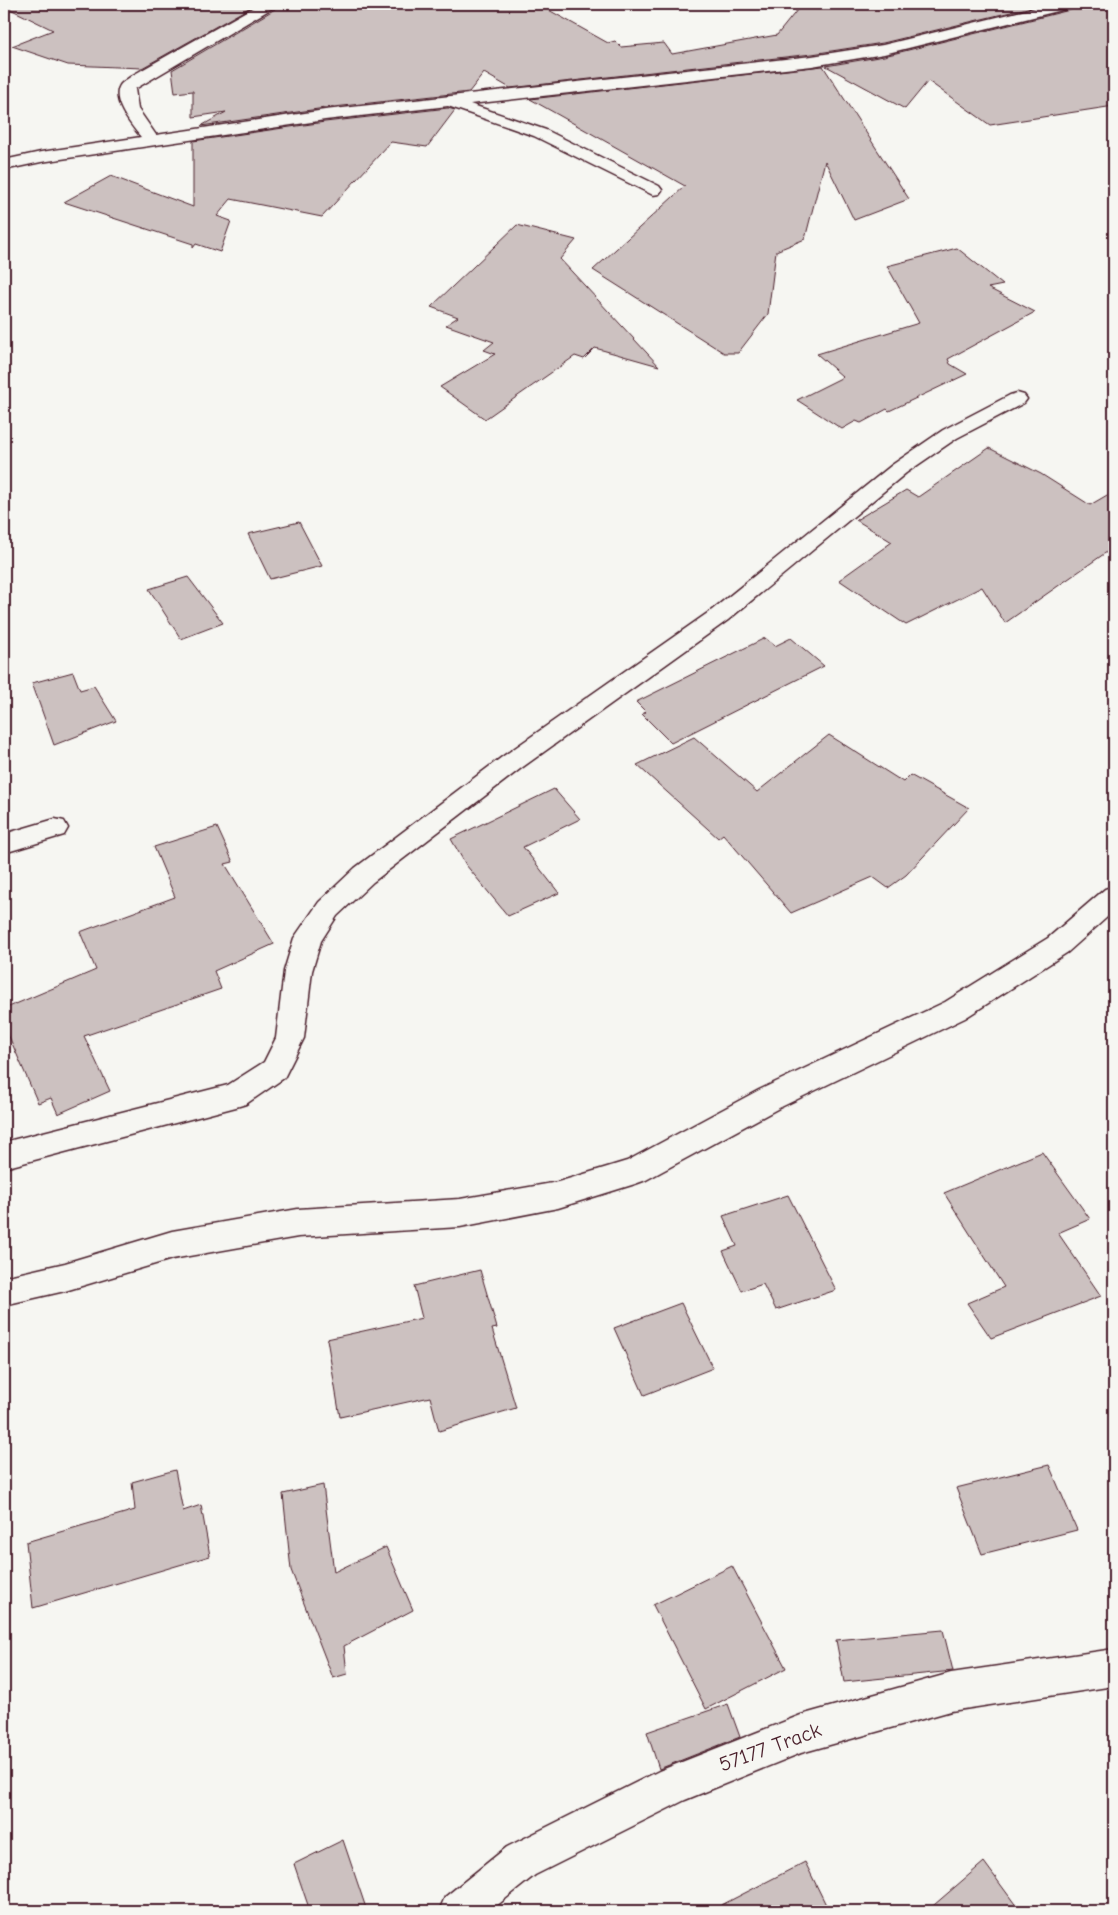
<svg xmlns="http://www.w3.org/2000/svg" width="1118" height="1915" viewBox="0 0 1118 1915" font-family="'Comic Neue',sans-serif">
	<rect width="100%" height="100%" fill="#f6f6f2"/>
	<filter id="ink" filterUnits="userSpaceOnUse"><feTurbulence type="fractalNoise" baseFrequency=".02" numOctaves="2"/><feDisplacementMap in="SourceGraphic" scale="10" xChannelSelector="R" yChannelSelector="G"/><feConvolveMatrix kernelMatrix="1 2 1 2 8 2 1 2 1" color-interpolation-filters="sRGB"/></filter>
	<g filter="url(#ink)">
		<!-- building -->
		<path fill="#ccc1c0" stroke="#4a1f2b" d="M4 4H256L142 68 68 65 12 46 53 30 4 6Z
			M278 4H538L608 43 615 41 621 47 664 43 672 54 777 35 802 4H1044L883 43 812 54 510 88 484 73 469 92 325 108 201 126 226 112 193 117V91L175 93 172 70 275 9Z
			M1078 4H1114V106L990 125 928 81 905 109 826 66 884 56 1074 9Z
			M823 66 909 199 854 220 825 161 805 239 776 251 768 314 738 353H724L593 270 685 186 530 99Z
			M448 108 455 110 427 147 391 142 322 217 231 199 217 216 231 221 220 252 196 244 193 248V244L64 202 111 176 193 207V141L325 122Z
			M517 225 576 240 560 259 659 366 595 348 584 359 575 356 485 419 440 387 495 354 484 350 494 342 446 325 458 317 431 307Z
			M957 248 1003 285 988 288 1035 312 948 359 950 364 967 374 889 411 887 409 861 423 856 421 842 429 797 400 843 377 817 354 919 323 887 266Z
			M989 448 1041 474 1090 505 1114 491V547L1005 623 982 587 906 625 839 580 892 542 856 520 906 490 918 497Z
			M299 522 322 566 270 579 248 534Z
			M188 577 223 623 181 639 149 589Z
			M765 638 775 646 791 638 824 666 671 743 642 714 646 712 636 702Z
			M73 672 80 690 94 686 116 721 54 745 32 683Z
			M829 735 903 782 910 775 969 808 906 875 888 888 873 877 791 913 723 834 718 838 637 765 694 737 757 792Z
			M554 789 580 819 523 847 559 893 508 916 466 865 451 839Z
			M217 827 233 862 225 864 274 944 214 971 221 989 84 1036 110 1091 58 1114 51 1098 38 1103 4 1025V1009L96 970 80 932 175 897 154 847Z
			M1042 1152 1090 1219 1058 1233 1101 1296 991 1338 967 1303 1004 1287 944 1193Z
			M788 1195 836 1290 776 1310 763 1284 742 1291 723 1251 737 1246 723 1216Z
			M480 1270 497 1328 492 1329 516 1408 439 1431 430 1397 340 1417 327 1339 422 1318 414 1286Z
			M681 1303 713 1368 644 1395 614 1328Z
			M1049 1465 1077 1530 982 1554 956 1488Z
			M175 1470 183 1511 201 1505 210 1556 33 1608 26 1542 135 1510 132 1482Z
			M323 1485 334 1572 386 1547 413 1610 344 1646 347 1674 333 1678 291 1570 283 1494Z
			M732 1566 786 1668 706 1709 653 1605Z
			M943 1630 953 1671 844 1682 836 1640Z
			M728 1704 740 1737 659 1769 647 1732Z
			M343 1840 367 1911H310L294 1864Z
			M805 1862 829 1911H710Z
			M984 1862 1020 1911H927Z"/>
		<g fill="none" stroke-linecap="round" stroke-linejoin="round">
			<defs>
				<path id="minor" d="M259 4H276L274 7 135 89 138 109 156 135 325 110 812 56 883 45 1051 4H1076L1074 7 884 54 812 66 470 104 546 130 659 186 662 190 659 194 653 195 534 136 448 106 325 120 41 162 4 170V160L41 152 141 137C132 126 109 99 121 84 124 81 129 78 133 75Z
					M1017 393 1024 395 1027 399 1024 403 957 438 906 473 728 620 520 769 373 882 337 916 321 941 312 971 304 1038 284 1078 246 1104 236 1107 4 1168V1142L228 1085 264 1062 276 1038 284 971 294 938 319 902 355 868 502 757 712 610 892 465 943 430 1010 395Z
					M55 819 64 821 68 828 64 835 4 853V834Z
					M1114 886V911L1068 952 965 1018 779 1108 646 1180 635 1184 558 1208 460 1227 298 1237 172 1259 65 1291 4 1305V1277L65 1263 172 1231 298 1209 460 1199 558 1182 627 1161 759 1090 945 1002 1048 938 1105 889Z
					M1114 1649V1686L951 1711 801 1753 685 1800 535 1875 490 1911H439L445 1897 507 1847 659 1771 801 1715 951 1673Z"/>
			</defs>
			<!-- minor casing -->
			<use href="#minor" stroke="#4a1f2b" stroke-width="3"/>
			<!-- minor -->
			<use href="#minor" fill="#f6f6f2" fill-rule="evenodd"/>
		</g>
	</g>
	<g text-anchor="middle" stroke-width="4.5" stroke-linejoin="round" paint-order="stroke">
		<!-- near-street labels -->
		<g font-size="21" fill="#4a1f2b" stroke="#f6f6f2">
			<text transform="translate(770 1747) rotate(-20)" y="7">57177 Track</text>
		</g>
	</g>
	<!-- margin -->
	<rect width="1118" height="1915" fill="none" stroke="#f6f6f2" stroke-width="20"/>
	<rect x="10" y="10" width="1098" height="1895" fill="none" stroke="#4a1f2b" stroke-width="2" filter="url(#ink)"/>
</svg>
